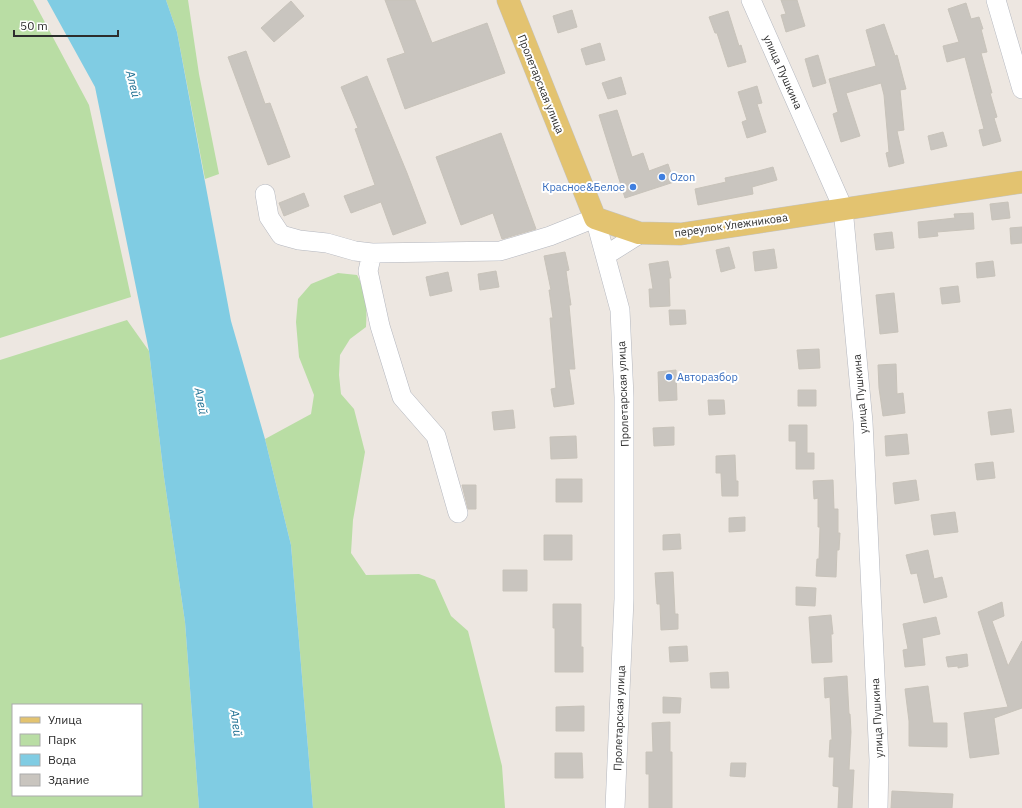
<svg xmlns="http://www.w3.org/2000/svg" width="1022" height="808" viewBox="0 0 1022 808" font-family="'IBM Plex Sans',sans-serif">
	<rect width="100%" height="100%" fill="#ede7e1"/>
	<!-- green -->
	<path fill="#b9dda4" fill-rule="evenodd" d="M0 0H33L89 105 131 297 0 338Z
		M166 0H188L199 74 219 174 205 179 177 32Z
		M338 273 357 275C367 293 367 307 366 327L350 339 340 355 339 375 341 394 354 409 365 452 353 520 351 553 366 575 419 574 435 580 451 616 468 631 502 766 505 808H313L291 545 265 439 311 414 314 395 299 357 296 322 298 299 311 284Z
		M127 320 149 351 164 477 185 622 199 808H0V360ZM13 705H141V795H13Z"/>
	<!-- water -->
	<path fill="#80cce3" d="M47 0H166L177 32 231 321 265 439 291 545 313 808H199L185 622 164 477 149 351 95 87Z"/>
	<!-- building -->
	<path fill="#c9c5bf" stroke="#c8c3ba" d="M385 0H415L432 43 487 23 505 73 405 109 387 59 405 53Z
		M781 0H797L805 26 786 32 781 15 786 14Z
		M291 1 304 16 274 42 261 28Z
		M966 3 971 19 979 17 983 29H981L987 52 981 53 992 93H990L997 117 994 118 1001 141 983 146 979 130 984 129 965 57 947 62 943 46 959 42 948 9Z
		M572 10 577 27 558 33 553 16Z
		M728 11 739 46 741 45 746 62 728 67 717 33H715L709 17Z
		M884 24 895 56 897 55 906 89 900 90 904 130 897 131 904 163 889 167 886 153 889 152 884 95 881 83 846 93 860 136 841 142 833 114 838 112 829 79 876 66 866 30Z
		M600 43 605 60 586 65 581 49Z
		M246 51 265 104 270 103 290 157 268 165 228 57Z
		M818 55 826 83 813 87 805 59Z
		M367 76 407 173 426 223 393 235 381 202 351 213 344 196 375 185 355 129 358 128 341 87Z
		M621 77 626 94 608 99 602 83Z
		M757 86 762 103 757 104 766 132 747 138 742 122 747 120 738 92Z
		M617 110 632 157 643 153 649 171 668 164 674 182 625 198 599 115Z
		M943 132 947 146 931 150 928 136Z
		M501 133 536 229 502 239 493 213 461 225 436 157Z
		M773 167 777 180 752 187 753 194 698 205 695 189 726 182 725 178 758 171Z
		M304 193 309 206 284 216 279 203Z
		M1008 202 1010 218 992 220 990 204Z
		M973 213 974 229 937 232 938 236 919 238 918 222 955 218 954 214Z
		M1022 227V243L1011 244 1010 228Z
		M892 232 894 248 876 250 874 234Z
		M729 247 735 268 721 272 716 250Z
		M774 249 777 268 755 271 753 252Z
		M565 252 569 270 566 271 571 305H569L575 369H569L574 404 554 407 551 389 556 388 550 318H553L549 290H551L544 256Z
		M668 261 671 278H669L670 306 650 307 649 289H653L649 264Z
		M993 261 995 276 977 278 976 263Z
		M496 271 499 287 480 290 478 274Z
		M448 272 452 291 430 296 426 277Z
		M958 286 960 302 942 304 940 288Z
		M894 293 898 332 880 334 876 295Z
		M669 310H685L686 324 670 325Z
		M819 349 820 368 799 369 797 350Z
		M896 364 897 394 903 393 905 413 883 416 879 388 878 365Z
		M676 370 677 400 659 401 658 372Z
		M798 390H816V406H798Z
		M708 400H724L725 414 709 415Z
		M1011 409 1014 432 991 435 988 412Z
		M513 410 515 428 494 430 492 412Z
		M789 425H807V453H814V469H796V441H789Z
		M674 427V445L654 446 653 428Z
		M907 434 909 454 886 456 885 436Z
		M576 436 577 458 551 459 550 437Z
		M735 455 736 481H738V496H722L721 473H716V456Z
		M993 462 995 478 977 480 975 464Z
		M556 479H582V502H556Z
		M833 480 834 509H838V533H840L839 550H837L836 577 816 576 817 559H819L820 527H818V498L814 499 813 481Z
		M916 480 919 500 895 504 893 483Z
		M462 485H476V509H468Z
		M955 512 958 532 934 535 931 515Z
		M745 517V531L729 532V518Z
		M680 534 681 549 663 550V535Z
		M544 535H572V560H544Z
		M928 550 934 579 942 577 947 597 924 603 917 573 911 574 906 555Z
		M503 570H527V591H503Z
		M673 572 675 614H678V629L661 630 660 604H657L655 573Z
		M796 587 816 588 815 606 796 605Z
		M1002 602 1004 616 992 621 1008 666 1022 641V708L994 718 999 754 970 758 964 713 1008 707 978 612Z
		M553 604H581V647H583V672H555V628H553Z
		M831 615 833 634H831L832 662 812 663 809 617Z
		M936 617 940 634 922 638 925 665 905 667 903 650 908 649 903 624Z
		M687 646 688 661 670 662 669 647Z
		M967 654 968 666 958 668V666L948 667 946 657Z
		M728 672 729 688H711L710 673Z
		M847 676 849 714H850L851 732 849 770H854L852 808H838L839 787 833 786 834 757H829L830 740H832L830 697 825 698 824 678Z
		M928 686 933 723H947V747L909 746V721L905 689Z
		M663 697 681 698 680 713H663Z
		M584 706V731H556V707Z
		M670 722V752H672V808H649V774H646V752H653L652 723Z
		M555 753H582L583 778H555Z
		M731 763H746L745 777 730 776Z
		M892 791 953 794 952 808H891Z"/>
	<g fill="none" stroke-linecap="round" stroke-linejoin="round">
		<defs>
			<path id="minor" d="M751 0 843 208 863 422 879 760 878 808
				M996 0 1022 89
				M265 194 269 217 281 235 299 240 327 243 355 251 372 253 500 251 550 236 595 218 620 310 624 397V599L615 808
				M372 253 368 271 380 326 402 397 436 436 458 513
				M606 255 641 233"/>
			<path id="major" d="M508 0 595 218 639 233 681 234 1022 182"/>
		</defs>
		<!-- minor casing -->
		<use href="#minor" stroke="#b4b7bf" stroke-width="20"/>
		<!-- major casing -->
		<use href="#major" stroke="#c4c4c4" stroke-width="23"/>
		<!-- minor -->
		<use href="#minor" stroke="#fff" stroke-width="19"/>
		<!-- major -->
		<use href="#major" stroke="#e3c370" stroke-width="22"/>
	</g>
	<!-- markers -->
	<g fill="#3f7fe0" stroke="#fff" stroke-width="1.5">
		<circle cx="662" cy="177" r="4"/>
		<circle cx="633" cy="187" r="4"/>
		<circle cx="669" cy="377" r="4"/>
	</g>
	<g text-anchor="middle" stroke-width="4" stroke-linejoin="round" paint-order="stroke">
		<!-- street labels -->
		<g font-size="11" fill="#2d2d2d" stroke="#fff">
			<text transform="translate(783 72) rotate(66)" y="4">улица Пушкина</text>
			<text transform="translate(541 84) rotate(68)" y="4">Пролетарская улица</text>
			<text transform="translate(731 225) rotate(-8)" y="4">переулок Улежникова</text>
			<text transform="translate(623 394) rotate(-92)" y="4">Пролетарская улица</text>
			<text transform="translate(860 394) rotate(-95)" y="4">улица Пушкина</text>
			<text transform="translate(619 718) rotate(-88)" y="4">Пролетарская улица</text>
			<text transform="translate(877 718) rotate(-93)" y="4">улица Пушкина</text>
		</g>
		<!-- shop labels -->
		<g font-size="11" fill="#366cbe" stroke="#fff" text-anchor="start">
			<text x="670" y="181">Ozon</text>
			<text x="625" y="191" text-anchor="end">Красное&amp;Белое</text>
			<text x="677" y="381">Авторазбор</text>
		</g>
		<!-- water labels -->
		<g font-size="12" font-style="italic" fill="#1c6e91" stroke="#fff">
			<text transform="translate(133 84) rotate(76)" y="4">Алей</text>
			<text transform="translate(201 401) rotate(79)" y="4">Алей</text>
			<text transform="translate(236 723) rotate(82)" y="4">Алей</text>
		</g>
	</g>
	<!-- legend -->
	<rect x="12" y="704" width="130" height="92" fill="#ffffff" stroke="#ababab"/>
	<rect x="20" y="717" width="20" height="6" fill="#e3c370" stroke="#ababab"/>
	<text x="48" y="724" font-size="12" fill="#2d2d2d">Улица</text>
	<rect x="20" y="734" width="20" height="12" fill="#b9dda4" stroke="#ababab"/>
	<text x="48" y="744" font-size="12" fill="#2d2d2d">Парк</text>
	<rect x="20" y="754" width="20" height="12" fill="#80cce3" stroke="#ababab"/>
	<text x="48" y="764" font-size="12" fill="#2d2d2d">Вода</text>
	<rect x="20" y="774" width="20" height="12" fill="#c9c5bf" stroke="#ababab"/>
	<text x="48" y="784" font-size="12" fill="#2d2d2d">Здание</text>
	<!-- scale -->
	<path d="M14 30v6h104v-6" fill="none" stroke="#2d2d2d" stroke-width="2"/>
	<text x="20" y="30" font-size="12" fill="#2d2d2d" stroke="#ffffff" stroke-width="3" paint-order="stroke">50 m</text>
</svg>
